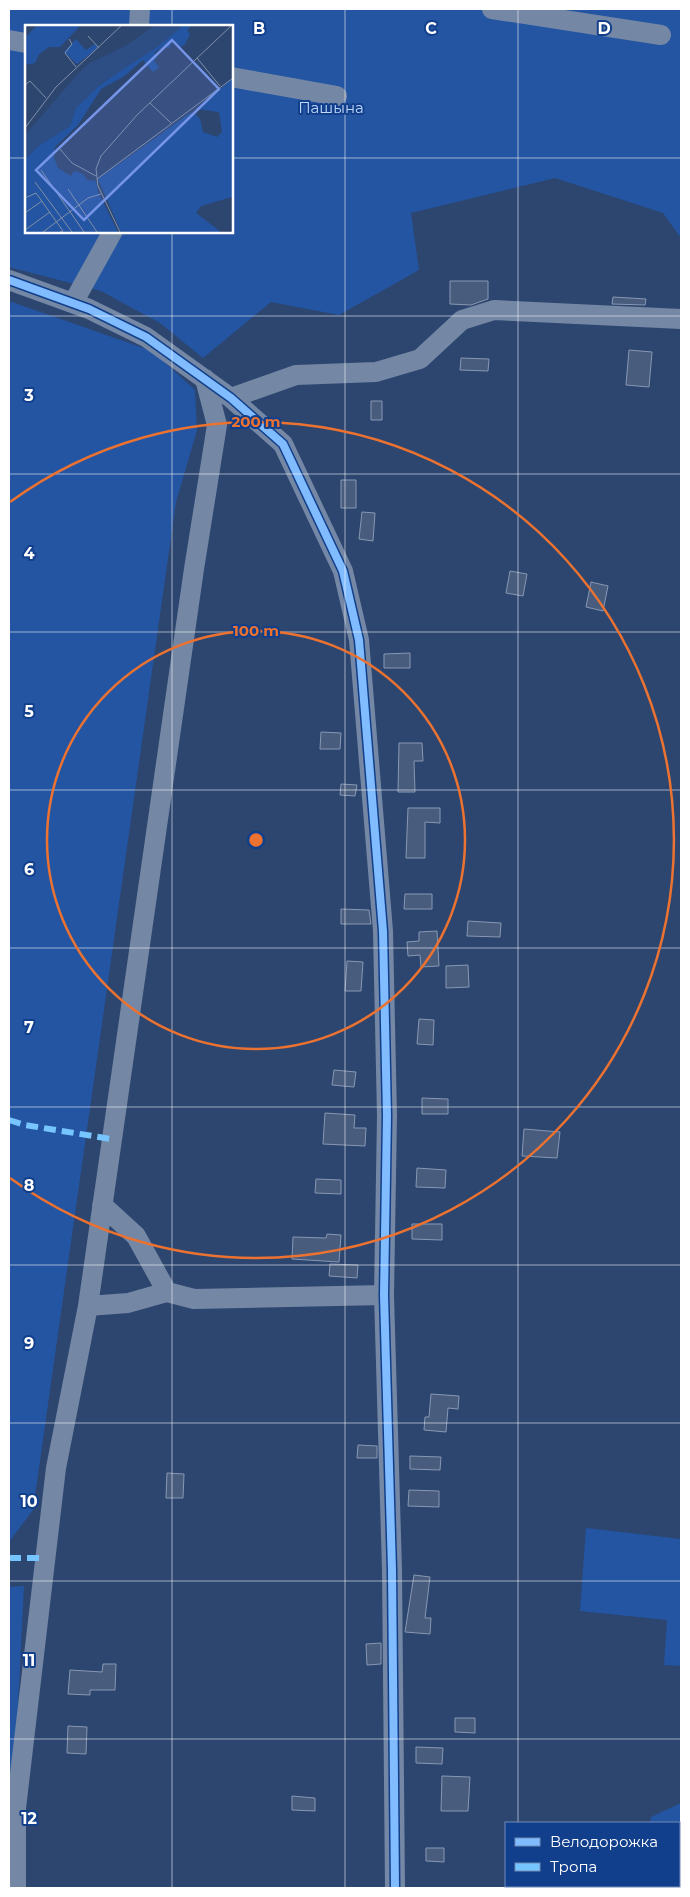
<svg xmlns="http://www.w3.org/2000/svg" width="690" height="1897" viewBox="0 0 690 1897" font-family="Montserrat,sans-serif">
	<rect width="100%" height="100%" fill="#2d4670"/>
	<!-- green -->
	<path fill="#2455a2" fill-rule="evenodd" d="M9 9H681V238L663 213 555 178 411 213 419 270 339 315 271 302 203 358 160 323 101 291 9 267ZM26 26H231V231H26Z
		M9 301 152 351 195 390 197 430 176 502 33 1510 9 1542Z
		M586 1528 681 1539V1666L664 1665 667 1620 580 1611Z
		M24 1586 9 1888V1587Z
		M681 1803V1855L679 1854V1823H650L651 1817Z"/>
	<!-- building -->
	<path fill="#485c7e" stroke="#8898b2" d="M450 281H488V299L471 305 450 304Z
		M613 297 646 299 645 305 612 304Z
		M629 350 652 352 649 387 626 385Z
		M461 358 489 359 488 371 460 370Z
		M371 401H382V420H371Z
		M341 480H356V508H341Z
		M362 512 375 513 373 541 359 539Z
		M510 571 527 574 523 596 506 593Z
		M591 582 608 586 603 611 586 607Z
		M410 653V668H384V654Z
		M321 732 341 733 340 749H320Z
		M399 743H422L423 761H414L415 792H398Z
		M341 784 357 785 355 796 340 795Z
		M408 808H440V823L425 822V858H406Z
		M405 894H432V909H404Z
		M341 909 369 910 371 924H341Z
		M468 921 501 923 500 937 467 936Z
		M437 931 439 966 421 967 420 955 408 956 407 942 419 941V932Z
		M347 961 363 962 361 991H345Z
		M468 965 469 987 446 988V966Z
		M419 1019 434 1020 433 1045 417 1044Z
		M334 1070 356 1072 354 1087 332 1085Z
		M422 1098 448 1099V1114H422Z
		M325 1113 355 1115 354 1128H366L365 1146 323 1144Z
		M524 1129 560 1132 557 1158 522 1156Z
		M417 1168 446 1170 445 1188 416 1187Z
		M316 1179 341 1180V1194L315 1193Z
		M412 1224H442V1240L412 1239Z
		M327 1234 341 1235 339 1262 292 1259 293 1237 326 1238Z
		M330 1264 358 1265 357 1278 329 1276Z
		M431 1394 459 1396 458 1409 448 1408 446 1432 424 1430 425 1417H429Z
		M358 1445 377 1446V1458H357Z
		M410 1456 441 1457 440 1470 410 1469Z
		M167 1473 184 1474 183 1498H166Z
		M409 1490 439 1491V1507L408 1506Z
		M414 1575 430 1577 425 1618H431L430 1634 405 1632Z
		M381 1643V1664L367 1665 366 1644Z
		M103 1664H116L115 1690H90V1695L68 1694 70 1670 102 1672Z
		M455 1718H475V1733L455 1732Z
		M68 1726 87 1727 86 1754 67 1753Z
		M416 1747 443 1748 442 1764 416 1763Z
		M442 1776 470 1777 468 1811H441Z
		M292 1796 315 1798V1811L292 1810Z
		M426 1848H444V1862L426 1861Z"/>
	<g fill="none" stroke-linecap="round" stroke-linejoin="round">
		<!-- minor -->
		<path stroke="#7487a4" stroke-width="20" d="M492 9 661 35
			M139 26 140 9
			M9 40 26 43
			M231 77 337 96
			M9 280 89 309 146 337 231 398 283 444 343 571 359 640 383 931 387 1116 384 1295 392 1570 395 1888
			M73 303 113 231
			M231 398 296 375 376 372 420 359 462 320 494 310 681 319
			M102 1205 136 1236 167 1292
			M88 1306 128 1303 167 1292 194 1299 384 1295
			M16 1888V1808L56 1468 88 1306 194 569 217 425 205 379"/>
		<!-- quiet -->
		<path stroke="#76c5fe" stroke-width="6" stroke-dasharray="12 6" stroke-linecap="butt" d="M9 1120 25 1125 111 1139
			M9 1558H44"/>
		<defs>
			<path id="cycleway" d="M9 280 89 309 146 337 231 398 283 444 343 571 359 640 383 931 387 1116 384 1295 392 1570 395 1888"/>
		</defs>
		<!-- cycleway casing -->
		<use href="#cycleway" stroke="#123f8b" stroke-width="11"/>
		<!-- cycleway -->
		<use href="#cycleway" stroke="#80bcff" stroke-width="8"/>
	</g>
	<!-- grid -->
	<path fill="none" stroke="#fff" stroke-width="1" stroke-opacity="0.55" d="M172 9V26M345 9V1888M518 9V1823M9 158H26M231 158H681M172 231V1888M9 316H681M9 474H681M9 632H681M9 790H681M9 948H681M9 1107H681M9 1265H681M9 1423H681M9 1581H681M9 1739H681M518 1886V1888"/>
	<!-- distance rings -->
	<g fill="none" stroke="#eb7230" stroke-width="2.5">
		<circle cx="256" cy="840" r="209"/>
		<path d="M10 502A418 418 0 1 1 10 1178"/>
	</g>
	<g text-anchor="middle" stroke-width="4" stroke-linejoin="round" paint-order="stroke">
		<!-- park labels -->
		<g font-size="15" fill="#bfd7fc" stroke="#123f8b">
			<text x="331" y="113">Пашына</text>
		</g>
	</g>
	<!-- overview -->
	<g transform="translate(25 25)">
		<rect width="208" height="208" fill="#2d4670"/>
		<path d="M17 0H56L35 22H24L14 29 10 38 0 40V13L10 2ZM159 0H167L162 5 165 9 160 19 155 23 148 15 144 23 139 21 129 28 132 32 129 36 134 42 128 47 118 35 98 52 76 64 53 100 30 122 29 133 33 143 46 151 49 146 58 149 62 155 71 156 73 167 93 207H0V134L13 121 45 101 51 83 71 63ZM51 14 61 25 70 19 73 23 52 39 39 27ZM207 54V172L176 181 171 188 196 207H96L73 154 165 88H169L175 94 178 107 192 112 197 107 194 87 171 84Z" fill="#2455a2"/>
		<path d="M130 0H159L131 23 77 58 51 83 45 101 13 121 0 134V110L52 50 63 39 102 20Z" fill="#2d4d85"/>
		<path fill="none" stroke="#8190a9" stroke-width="1" d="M63 11 74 23M44 14 47 19 40 28 51 42M172 33 195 61M0 60 5 56 21 73M125 78 146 98M0 103 31 62 97 0M34 123 47 138 71 151M16 145 59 207M72 154 208 53M10 157 47 207M43 164 72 207M0 173 11 168 38 206 35 207M0 188 17 176M0 205 25 187M18 207 63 173 76 169M95 207 73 161 71 144 76 131 112 90 207 0"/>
		<path fill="#7795e8" fill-opacity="0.15" stroke="#7795e8" stroke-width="2.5" d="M147 15 194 64 59 195 11 145Z"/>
		<rect width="208" height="208" fill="none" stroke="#fff" stroke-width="2.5"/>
	</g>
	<g font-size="16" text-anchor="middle" font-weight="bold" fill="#fff" stroke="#123f8b" stroke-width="4" stroke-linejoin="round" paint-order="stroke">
		<text x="259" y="34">B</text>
		<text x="431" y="34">C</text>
		<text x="604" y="34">D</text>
		<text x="29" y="401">3</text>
		<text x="29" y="559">4</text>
		<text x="29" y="717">5</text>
		<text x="29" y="875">6</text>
		<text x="29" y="1033">7</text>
		<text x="29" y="1191">8</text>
		<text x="29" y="1349">9</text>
		<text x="29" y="1507">10</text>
		<text x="29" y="1666">11</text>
		<text x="29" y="1824">12</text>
	</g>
	<circle cx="256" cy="840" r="8" fill="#eb7230" stroke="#123f8b" stroke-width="2.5"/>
	<g font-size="15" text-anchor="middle" font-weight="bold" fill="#eb7230" stroke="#123f8b" stroke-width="4" stroke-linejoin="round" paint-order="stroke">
		<text x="256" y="427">200 m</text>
		<text x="256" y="636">100 m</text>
	</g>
	<!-- border -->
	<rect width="690" height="1897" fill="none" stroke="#ffffff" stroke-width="20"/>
	<!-- legend -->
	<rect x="505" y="1822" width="175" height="65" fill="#123f8b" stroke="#718cb9"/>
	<rect x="515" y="1838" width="25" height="8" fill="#80bcff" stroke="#718cb9"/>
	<text x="550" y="1847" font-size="15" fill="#ffffff">Велодорожка</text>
	<rect x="515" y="1863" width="25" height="8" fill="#76c5fe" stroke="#718cb9"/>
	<text x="550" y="1872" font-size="15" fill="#ffffff">Тропа</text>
</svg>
